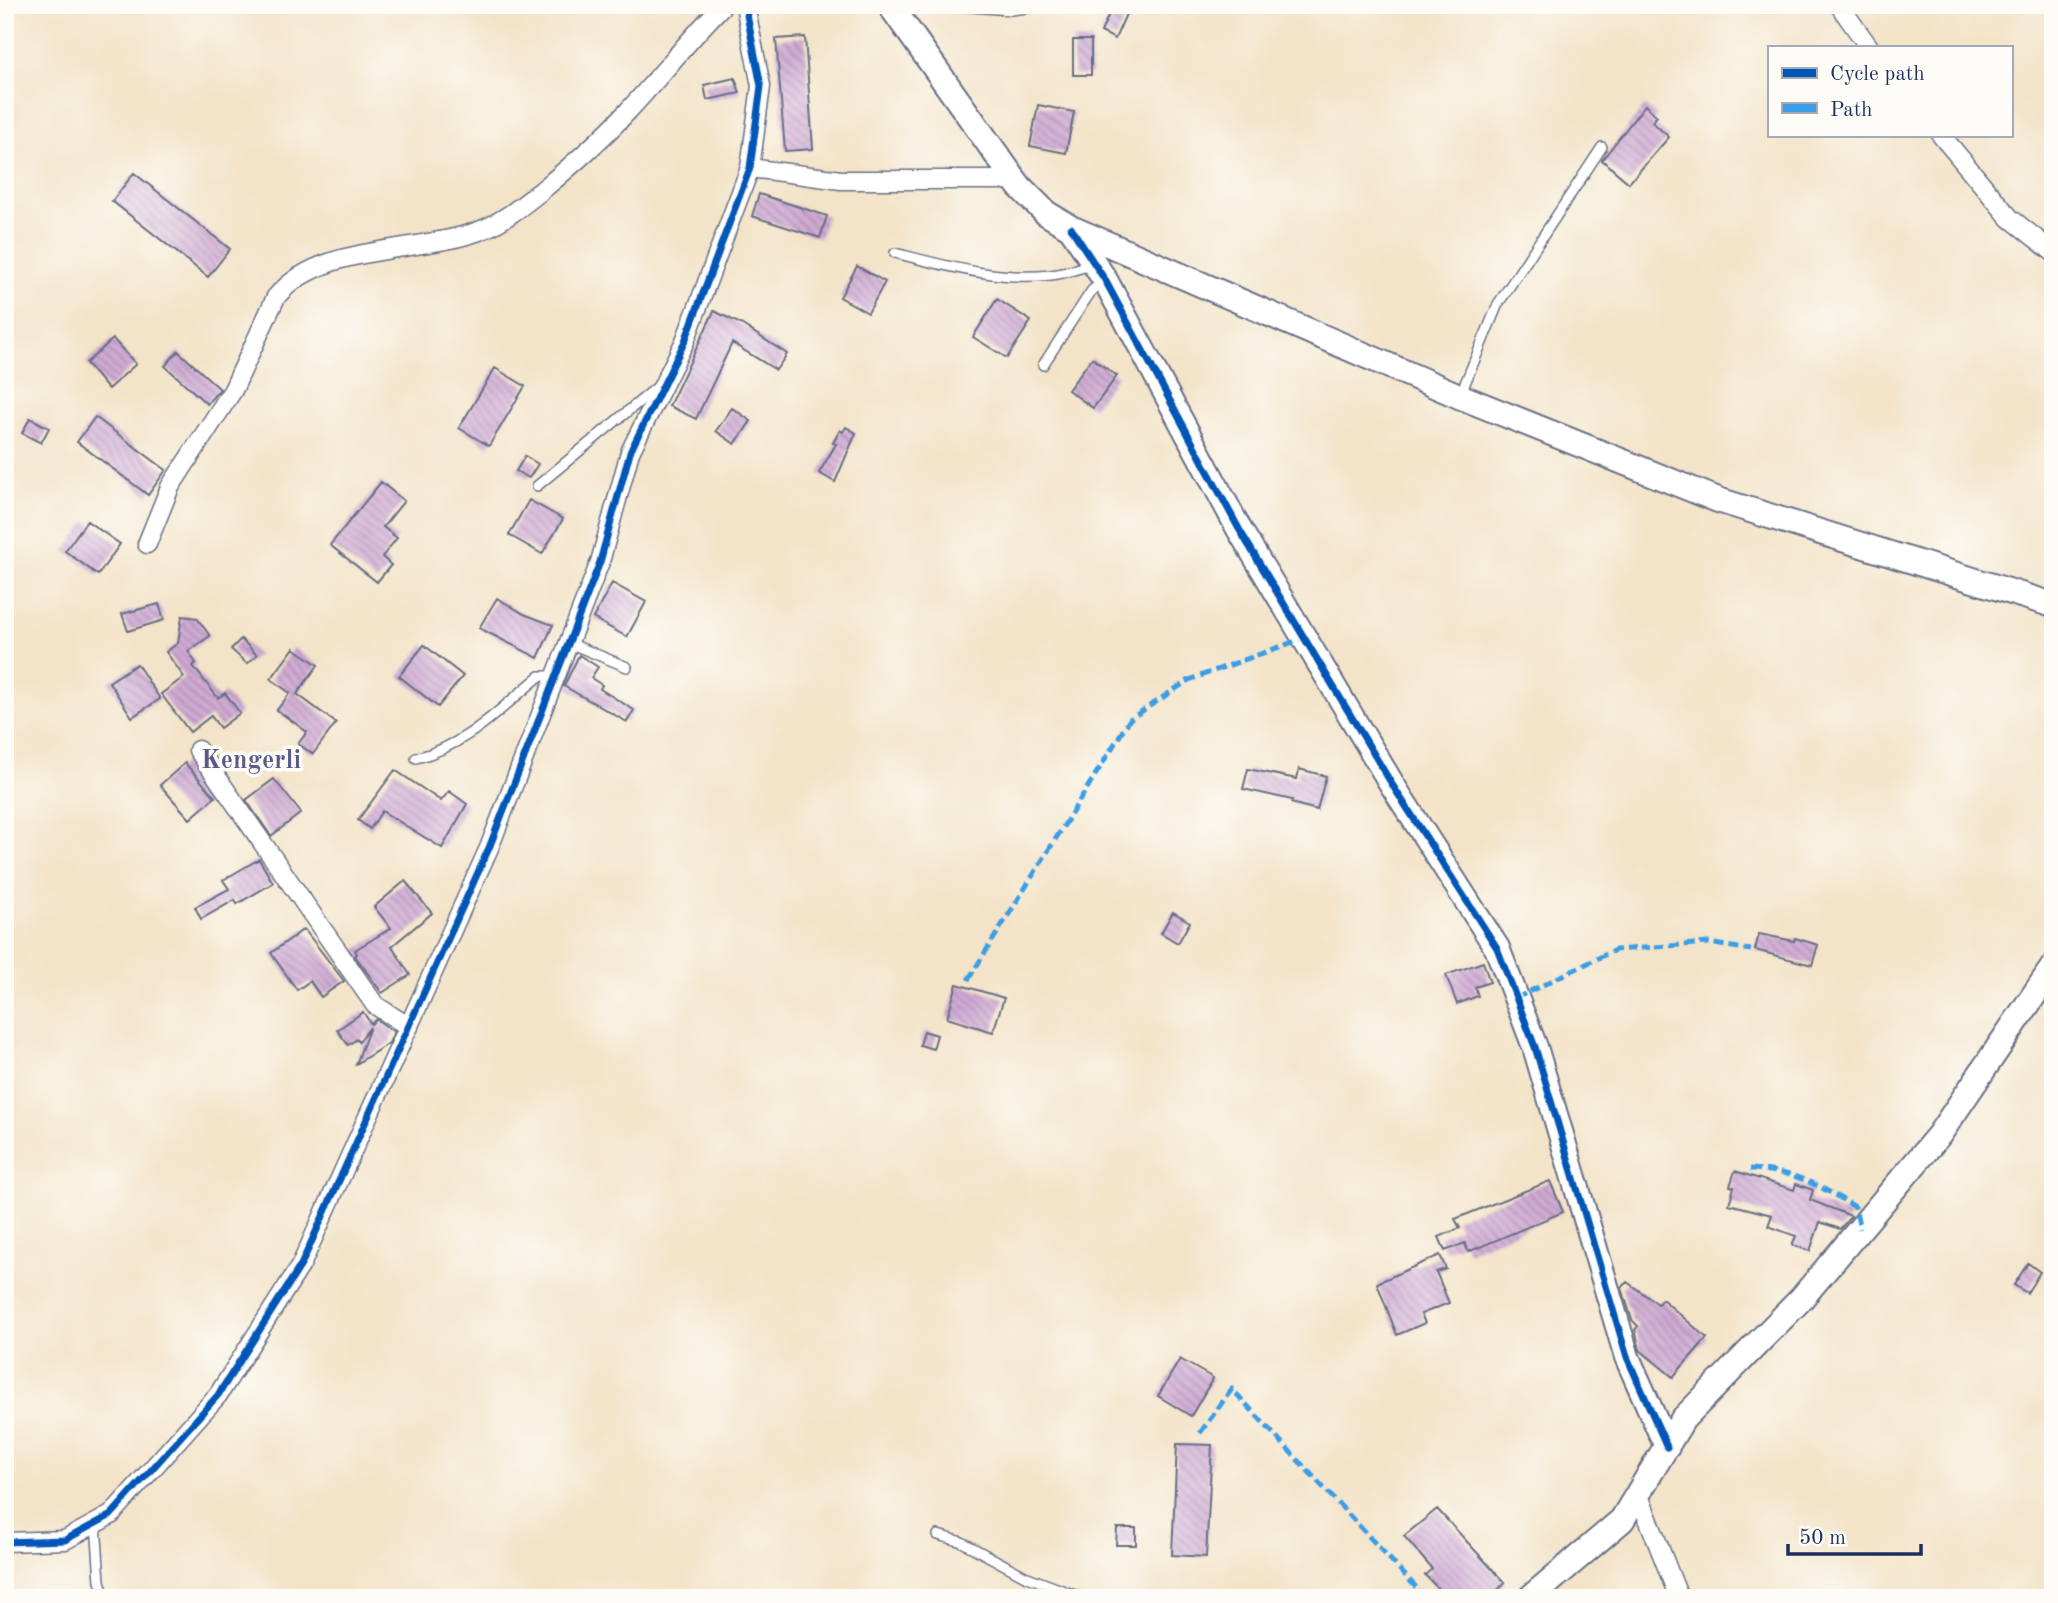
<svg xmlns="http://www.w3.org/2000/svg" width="2058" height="1603" viewBox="0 0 2058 1603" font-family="'Old Standard TT',serif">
	<defs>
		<pattern id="building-back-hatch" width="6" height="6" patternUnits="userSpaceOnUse" patternTransform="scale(1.75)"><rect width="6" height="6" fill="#d0aad4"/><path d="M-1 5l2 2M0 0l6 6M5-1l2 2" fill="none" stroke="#a88baf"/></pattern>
	</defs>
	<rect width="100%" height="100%" fill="#fdfcf7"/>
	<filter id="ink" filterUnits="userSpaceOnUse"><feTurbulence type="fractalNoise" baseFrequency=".0143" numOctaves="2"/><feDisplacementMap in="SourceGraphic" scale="14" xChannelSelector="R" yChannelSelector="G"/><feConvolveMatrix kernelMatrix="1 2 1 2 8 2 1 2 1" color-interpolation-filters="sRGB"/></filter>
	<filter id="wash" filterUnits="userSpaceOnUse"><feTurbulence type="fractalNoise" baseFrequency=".00686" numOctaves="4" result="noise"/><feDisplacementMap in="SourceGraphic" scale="28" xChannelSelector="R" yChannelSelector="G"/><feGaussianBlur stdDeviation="1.57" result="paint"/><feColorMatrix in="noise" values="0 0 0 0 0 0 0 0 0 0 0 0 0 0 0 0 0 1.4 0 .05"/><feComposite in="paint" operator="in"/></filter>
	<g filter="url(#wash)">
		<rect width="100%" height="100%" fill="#f3e3c8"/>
		<g id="blocks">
			<!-- building -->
			<path fill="url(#building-back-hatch)" d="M1113 5H1130L1115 39 1101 32Z
				M805 37 813 149 785 151 776 39Z
				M1073 40H1091V75H1073Z
				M735 78 740 93 707 100 704 85Z
				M1038 105 1074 112 1066 153 1030 146Z
				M1645 105 1657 116 1652 122 1669 137 1629 183 1602 160Z
				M134 173 230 249 208 277 112 201Z
				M759 194 827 216 820 238 752 216Z
				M857 266 885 282 868 313 840 297Z
				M997 299 1031 321 1007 358 973 337Z
				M714 311 741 324 787 354 776 370 732 343 696 419 669 406Z
				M113 339 136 364 108 389 86 363Z
				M178 351 220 389 207 404 165 366Z
				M1092 358 1117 376 1093 408 1068 390Z
				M495 368 525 386 489 446 459 428Z
				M732 408 751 421 735 444 716 431Z
				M95 417 166 470 148 495 77 442Z
				M30 418 49 428 41 443 22 433Z
				M846 427 856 433 835 482 819 473 836 444 833 443 840 430 843 432Z
				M525 456 538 464 529 478 516 471Z
				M381 482 404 501 383 527 397 538 382 557 391 565 377 582 330 545Z
				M529 500 563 519 542 554 509 535Z
				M87 521 120 544 98 575 65 551Z
				M612 583 646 602 627 637 593 618Z
				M497 598 524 614 553 625 538 658 479 628Z
				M159 604 164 620 128 631 122 614Z
				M182 616 197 618 210 636 188 651 196 663 193 666 218 698 225 693 240 713 220 728 211 716 190 732 161 694 184 677 166 652 178 643Z
				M241 639 257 655 247 664 231 649Z
				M424 645 463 676 438 707 399 676Z
				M294 648 318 665 297 694 336 723 313 754 298 744 307 732 277 710 290 693 271 679Z
				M579 655 598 667 591 678 602 685 600 689 634 710 627 722 564 686Z
				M137 664 160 699 132 717 109 682Z
				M185 763 215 797 190 819 160 785Z
				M1248 769 1297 779 1299 769 1326 776 1317 810 1291 803 1292 800 1243 789Z
				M395 770 441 801 449 791 467 804 442 848 382 811 370 829 358 820Z
				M274 779 301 813 271 836 246 800Z
				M259 859 273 883 237 904 235 900 201 919 195 907 229 889 223 880Z
				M405 881 432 913 392 946 410 975 382 993 355 956 357 954 355 950 391 928 374 907Z
				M1173 912 1190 922 1178 943 1161 933Z
				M304 929 344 981 321 997 310 981 297 990 271 953Z
				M1759 934 1794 941 1795 938 1818 945 1812 965 1755 950Z
				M1483 962 1490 982 1475 987 1478 996 1457 1004 1446 975Z
				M957 984 1004 998 993 1032 947 1018Z
				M363 1012 371 1024 376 1019 394 1032 389 1043 356 1064 370 1027 359 1042 357 1039 348 1045 337 1030Z
				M924 1031 937 1035 933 1049 920 1045Z
				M1735 1171 1794 1190 1796 1184 1813 1190 1810 1200 1851 1216 1840 1229 1820 1222 1810 1251 1792 1245 1796 1236 1768 1226 1772 1215 1729 1204 1734 1187 1730 1186Z
				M1550 1181 1563 1212 1468 1252 1465 1243 1445 1251 1439 1237 1460 1228 1455 1219Z
				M1440 1255 1446 1269 1436 1272 1449 1303 1421 1314 1425 1323 1397 1335 1377 1283Z
				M2028 1263 2040 1272 2027 1293 2014 1285Z
				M1627 1282 1658 1304 1662 1299 1707 1338 1673 1377 1640 1350 1635 1330 1638 1326 1632 1320 1622 1288Z
				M1180 1359 1213 1378 1191 1416 1158 1396Z
				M1177 1444 1212 1445 1206 1557 1172 1555Z
				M1437 1509 1505 1583 1489 1598H1447L1425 1575 1432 1569 1404 1536Z
				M1117 1528H1136V1545H1116Z"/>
		</g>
	</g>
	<g filter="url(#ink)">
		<use href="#blocks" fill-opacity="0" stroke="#676e83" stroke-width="2"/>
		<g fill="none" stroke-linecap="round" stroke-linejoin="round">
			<defs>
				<path id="lane" d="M946 5 1011 10 1049 5
					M895 253C946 266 998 281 1051 275 1065 274 1079 268 1093 264
					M1043 365 1092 290 1104 281
					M1461 393 1498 304 1602 147
					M537 486 656 388
					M569 643 627 667
					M416 758C465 747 502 707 540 676H556
					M96 1523 100 1581 105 1598
					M938 1535 962 1542 1025 1576 1083 1598"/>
				<path id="street" d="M1839 5 1869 47
					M1941 135 2010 218 2053 252
					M750 168 841 180H1015
					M147 544 170 487 233 390 276 297C321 243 415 254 479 231 501 223 522 206 541 191 570 167 601 140 627 112 660 77 689 39 723 5
					M198 750 375 1005 409 1027
					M1638 1493 1679 1598
					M5 1542 65 1540 111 1515 218 1395 301 1265 489 848 600 562 630 452 685 341 750 168 761 86 745 5"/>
				<path id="secondary" d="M890 5 1019 186 1046 213 1071 228 1459 396 1718 500 2053 605
					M1071 228 1105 280 1239 529 1393 786 1497 948 1535 1047 1627 1357 1667 1447
					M1530 1598 1622 1520 1683 1419 1801 1299 1939 1135 2053 967"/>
			</defs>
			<!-- lane casing -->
			<use href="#lane" stroke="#676e83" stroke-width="12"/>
			<!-- street casing -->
			<use href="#street" stroke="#676e83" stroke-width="21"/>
			<!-- secondary casing -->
			<use href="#secondary" stroke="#676e83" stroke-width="28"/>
			<!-- lane -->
			<use href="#lane" stroke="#fff" stroke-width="9"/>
			<!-- street -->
			<use href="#street" stroke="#fff" stroke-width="18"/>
			<!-- secondary -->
			<use href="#secondary" stroke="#fff" stroke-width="24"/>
			<!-- quiet -->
			<path stroke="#3b9de6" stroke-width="5" stroke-dasharray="10 5" stroke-linecap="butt" d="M968 980 1130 719 1189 680 1304 638
				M1516 998 1615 950 1708 943 1751 950
				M1750 1169C1795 1171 1818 1185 1855 1207L1860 1229
				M1200 1433 1232 1389 1426 1598"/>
			<defs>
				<path id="cycleway" d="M1071 228 1105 280 1239 529 1393 786 1497 948 1535 1047 1627 1357 1667 1447
					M5 1542 65 1540 111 1515 218 1395 301 1265 489 848 600 562 630 452 685 341 750 168 761 86 745 5"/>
			</defs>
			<!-- cycleway casing -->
			<use href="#cycleway" stroke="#fdfcf7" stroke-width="11"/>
			<!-- cycleway -->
			<use href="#cycleway" stroke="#0057b8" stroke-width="7"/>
		</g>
	</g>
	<g text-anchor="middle" stroke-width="7" stroke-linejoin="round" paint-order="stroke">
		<!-- neighbourhood labels -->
		<g font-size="26" font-weight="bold" fill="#5a5a87" stroke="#fdfcf7">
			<text x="251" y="768">Kengerli</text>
		</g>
	</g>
	<!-- margin -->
	<rect width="2058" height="1603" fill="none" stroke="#fdfcf7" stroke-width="28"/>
	<!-- legend -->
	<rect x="1768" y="46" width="245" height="91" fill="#fdfcf7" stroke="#a3aaba" stroke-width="2"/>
	<rect x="1782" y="68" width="35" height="10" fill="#0057b8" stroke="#a3aaba" stroke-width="2"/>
	<text x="1830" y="80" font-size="21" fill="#1b2f5e">Cycle path</text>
	<rect x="1782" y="103" width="35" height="10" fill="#3b9de6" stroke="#a3aaba" stroke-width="2"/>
	<text x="1830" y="116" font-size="21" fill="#1b2f5e">Path</text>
	<!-- scale -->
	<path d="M1788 1544v10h133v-10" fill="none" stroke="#1b2f5e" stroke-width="3.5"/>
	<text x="1799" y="1544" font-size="21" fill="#1b2f5e" stroke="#fdfcf7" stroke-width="5" paint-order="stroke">50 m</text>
</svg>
